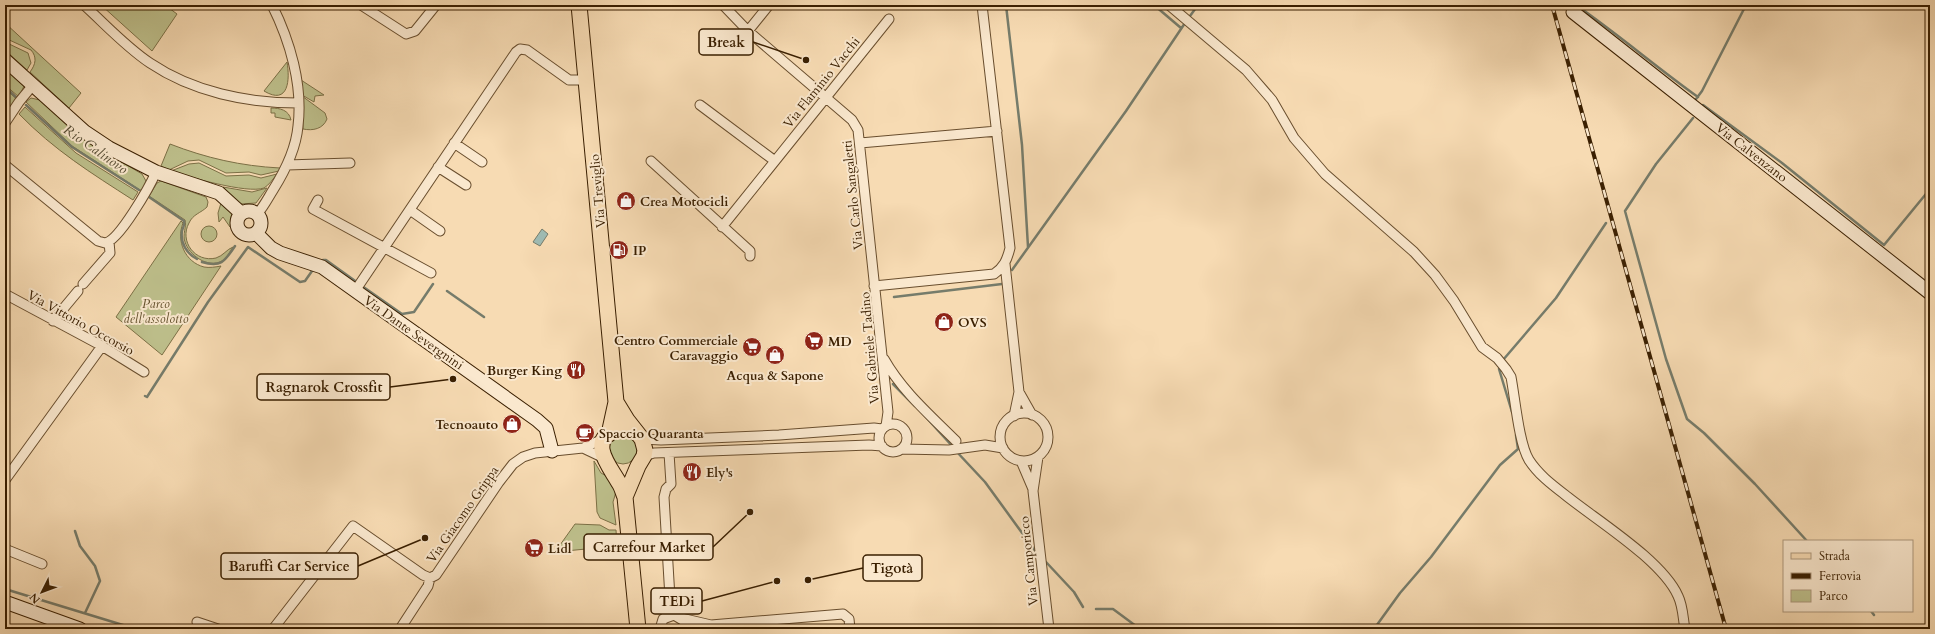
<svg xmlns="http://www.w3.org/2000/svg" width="1935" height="634" viewBox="0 0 1935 634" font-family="Cardo,serif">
	<rect width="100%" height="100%" fill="#f7dbb3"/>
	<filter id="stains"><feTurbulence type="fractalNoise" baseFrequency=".005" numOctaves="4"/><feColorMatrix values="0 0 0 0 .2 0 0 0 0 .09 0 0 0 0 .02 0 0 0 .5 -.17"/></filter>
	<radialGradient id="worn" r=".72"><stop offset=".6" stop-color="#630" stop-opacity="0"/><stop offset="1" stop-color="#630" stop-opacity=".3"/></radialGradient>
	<!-- green -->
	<path fill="#bec08c" stroke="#7c7046" d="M101 5H165L177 14 152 51Z
		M5 23 81 93 69 108 30 72C36 64 37 57 31 50L5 38Z
		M5 42 28 53 31 63 27 70 5 50Z
		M287 62C290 79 289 106 264 91Z
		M5 68 24 86 19 97 5 85Z
		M301 80 324 95 315 96 314 102 302 95Z
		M5 89 18 100 12 109 5 102Z
		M302 96 325 113 327 119C323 129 313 131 303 129Z
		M31 98 40 100 110 155 142 174 146 181 143 190H140L72 146 26 102Z
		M25 107 76 153 138 192 133 200C91 173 54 150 19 114Z
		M271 108C280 108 289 110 291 120L275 117V113H271Z
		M170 144C206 158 241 166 280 168L279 171 261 175 249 172 226 173 199 160 188 161 169 170 161 166Z
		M199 163 226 176 249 175 261 178 277 174C273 179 269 185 264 188 247 194 189 177 171 171L189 164Z
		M161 181 206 197 208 202 207 207C201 213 193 214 189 223 179 241 195 263 216 258 223 256 227 249 233 247 230 251 227 259 222 261 208 269 189 255 185 242 182 234 187 227 185 220L149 196 157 183Z
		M223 187 252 192 267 188 256 203 240 204Z
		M221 203 232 213 230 227 223 217 219 222 218 213Z
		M181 221 183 223C176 241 185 262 204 267 209 268 216 267 221 266L162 355 116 317Z
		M201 234a8 8 0 1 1 16 0a8 8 0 1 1-16 0Z
		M609 450a14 14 0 1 1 28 0a14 14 0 1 1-28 0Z
		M594 461 601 473 610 478 616 492 613 502 616 525 600 518 597 512Z
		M575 524 600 525 609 530H616L617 546 555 552Z"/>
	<!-- water -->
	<path fill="#9ebab2" stroke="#767c6b" d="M542 229 548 234 540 246 533 242Z"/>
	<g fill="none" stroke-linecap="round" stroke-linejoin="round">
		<!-- stream -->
		<path stroke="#767c6b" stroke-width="2.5" d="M1006 5 1022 145 1028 247
			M1154 5 1181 28
			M1576 5C1618 34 1656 67 1698 97
			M1190 16 1198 5
			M5 87 18 99
			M1696 99 1702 91 1746 5
			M26 105 72 147 139 190
			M1702 106 1703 105 1782 163 1884 245 1930 189
			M1693 118 1656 164 1625 211 1666 359 1687 419 1704 433 1755 484 1807 541
			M149 197 184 221C185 225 183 227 182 231 180 243 187 254 197 259
			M323 260H326L358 283
			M202 262C221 268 225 261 235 246
			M1012 270 1126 111 1185 23
			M362 286 402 314 414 312 433 284
			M447 291 484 317
			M894 297 1002 284
			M1503 360 1556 298 1606 223
			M1499 369 1512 412
			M893 384 915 406
			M145 396 147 397 208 302 248 247 300 282 305 281 312 271
			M924 415 953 447
			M956 451 985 482 1036 552
			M75 531 80 546 95 566 100 581 85 613
			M1046 562 1074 592 1083 607
			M5 589 136 629
			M1096 609H1113L1140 629
			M1871 611 1874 615
			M1374 629 1400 593 1431 557 1500 465 1518 449 1516 435"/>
		<defs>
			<path id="street" d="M84 5C106 25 126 47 150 63 193 92 247 103 298 103
				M361 5 406 34 415 31 436 5
				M723 5 748 31 852 120 858 130 888 412 886 426
				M1169 5 1246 70 1272 100 1294 138 1325 174 1414 252 1435 275 1454 301 1482 347 1497 358 1506 369 1511 377C1515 398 1519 444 1529 460 1538 474 1551 484 1564 494 1596 520 1662 560 1678 596 1683 606 1683 619 1685 629
				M748 31 769 5
				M700 105 775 161
				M5 123 19 102 33 85
				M454 143 482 162
				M860 143 997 131
				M651 161 750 251V256
				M5 165 98 241 105 243C119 241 150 186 156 172
				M287 165 350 163
				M438 167 466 185
				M318 200 313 209 431 273
				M410 210 440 231
				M258 213C264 206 268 198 273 190 285 171 296 149 298 126 303 85 290 41 272 5
				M722 227 889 19
				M1005 264 1019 392 1014 416
				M83 284 110 253 109 242
				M874 286 994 274C1004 267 1007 260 1010 248L982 5
				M355 291 516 52 520 49 527 50 569 80H587
				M5 294 102 346 144 372
				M53 321 78 291
				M884 359C902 391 930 415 956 441
				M1019 392 1032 415
				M1000 437a24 24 0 1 1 48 0a24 24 0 1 1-48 0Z
				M879 438a14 14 0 1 1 28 0a14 14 0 1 1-28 0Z
				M642 439 661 440 779 435 874 428 882 429
				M583 448 604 458
				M902 449 949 450 985 445 1003 448
				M644 456 654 453 869 445 882 446
				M1038 457 1033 491 1049 629
				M1021 461 1033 489
				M5 480 102 346
				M5 549 42 564
				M666 616 670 598 664 497 666 489 671 484 669 453
				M681 618 711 625 843 614 849 619 850 629
				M197 622 218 629
				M273 629 353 526 423 575 430 578 436 575 499 482 513 464 523 457 535 453 583 448 605 438
				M400 629 428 586 430 578
				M660 629 663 619 674 615 684 621 686 629"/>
			<path id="secondary" d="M1573 12 1930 293
				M5 60 85 132 109 148 156 172 219 193 241 213
				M237 223a12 12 0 1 1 24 0a12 12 0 1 1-24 0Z
				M256 233 271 248 280 253 322 267 537 420 546 428 552 451
				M5 602 80 629"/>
			<path id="primary" d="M579 5 616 402 609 434
				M616 402 627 420 642 439 645 450 644 456 638 466 625 497
				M638 629 625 497C623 493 622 487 619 483 611 468 587 442 615 430 623 427 631 429 638 434"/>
		</defs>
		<!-- street casing -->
		<use href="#street" stroke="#694e2e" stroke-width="11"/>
		<!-- secondary casing -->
		<use href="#secondary" stroke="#3a1f01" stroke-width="15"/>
		<!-- primary casing -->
		<use href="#primary" stroke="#3a1f01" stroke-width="17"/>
		<!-- street -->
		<use href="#street" stroke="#fae8ce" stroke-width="9"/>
		<!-- secondary -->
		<use href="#secondary" stroke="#fae8ce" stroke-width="13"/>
		<!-- primary -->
		<use href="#primary" stroke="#f7dbb3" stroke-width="15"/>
		<defs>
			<path id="rail" d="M1552 5 1726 629"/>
		</defs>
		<!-- rail casing -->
		<use href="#rail" stroke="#3a1f01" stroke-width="4"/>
		<!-- rail -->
		<use href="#rail" stroke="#fae8ce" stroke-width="2.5" stroke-dasharray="8" stroke-linecap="butt"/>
	</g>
	<!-- icons -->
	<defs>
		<symbol id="shop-disc" viewBox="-11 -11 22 22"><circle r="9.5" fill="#8f2418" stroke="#fae8ce"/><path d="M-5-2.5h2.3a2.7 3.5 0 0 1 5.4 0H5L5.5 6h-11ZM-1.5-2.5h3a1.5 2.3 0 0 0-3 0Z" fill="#fff"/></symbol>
		<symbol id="fuel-disc" viewBox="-11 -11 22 22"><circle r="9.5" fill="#8f2418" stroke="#fae8ce"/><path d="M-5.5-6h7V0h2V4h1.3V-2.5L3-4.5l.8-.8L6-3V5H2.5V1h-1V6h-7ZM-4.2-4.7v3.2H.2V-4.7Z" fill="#fff"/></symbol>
		<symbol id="supermarket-disc" viewBox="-11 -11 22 22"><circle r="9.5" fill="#8f2418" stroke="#fae8ce"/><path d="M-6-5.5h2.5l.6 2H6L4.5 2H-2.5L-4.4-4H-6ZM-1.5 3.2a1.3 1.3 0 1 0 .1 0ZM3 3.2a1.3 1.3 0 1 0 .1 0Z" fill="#fff"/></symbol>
		<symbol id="restaurant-disc" viewBox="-11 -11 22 22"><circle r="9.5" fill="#8f2418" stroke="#fae8ce"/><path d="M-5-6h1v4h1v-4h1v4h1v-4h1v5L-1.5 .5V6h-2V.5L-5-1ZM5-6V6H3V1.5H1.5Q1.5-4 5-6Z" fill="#fff"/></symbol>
		<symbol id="cafe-disc" viewBox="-11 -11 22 22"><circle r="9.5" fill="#8f2418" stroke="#fae8ce"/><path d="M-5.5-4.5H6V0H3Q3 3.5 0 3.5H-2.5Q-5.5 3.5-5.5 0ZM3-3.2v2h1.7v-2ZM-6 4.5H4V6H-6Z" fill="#fff"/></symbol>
	</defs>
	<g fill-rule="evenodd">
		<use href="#shop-disc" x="615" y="190" width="22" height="22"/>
		<use href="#fuel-disc" x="608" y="239" width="22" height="22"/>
		<use href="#shop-disc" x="933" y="311" width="22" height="22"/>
		<use href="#supermarket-disc" x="803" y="330" width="22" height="22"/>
		<use href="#supermarket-disc" x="741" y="336" width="22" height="22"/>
		<use href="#shop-disc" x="764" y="344" width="22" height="22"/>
		<use href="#restaurant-disc" x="565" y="359" width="22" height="22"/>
		<use href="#shop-disc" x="501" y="413" width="22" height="22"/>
		<use href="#cafe-disc" x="574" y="422" width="22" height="22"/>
		<use href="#restaurant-disc" x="681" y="461" width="22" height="22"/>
		<use href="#supermarket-disc" x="523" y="537" width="22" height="22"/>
	</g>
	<g text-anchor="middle" stroke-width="4" stroke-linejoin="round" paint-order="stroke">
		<!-- street labels -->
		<g font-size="13" fill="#3a1f01" stroke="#fae8ce">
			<text transform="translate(821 82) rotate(-51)" y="5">Via Flaminio Vacchi</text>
			<text transform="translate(1752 152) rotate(38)" y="5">Via Calvenzano</text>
			<text transform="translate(597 191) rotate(-95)" y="5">Via Treviglio</text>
			<text transform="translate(852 195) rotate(-96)" y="5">Via Carlo Sangaletti</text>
			<text transform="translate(81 322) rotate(29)" y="5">Via Vittorio Occorsio</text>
			<text transform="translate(414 332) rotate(35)" y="5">Via Dante Severgnini</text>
			<text transform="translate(869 348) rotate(-95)" y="5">Via Gabriele Tadino</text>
			<text transform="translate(462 514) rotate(-55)" y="5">Via Giacomo Grippa</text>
			<text transform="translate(1028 561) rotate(-96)" y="5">Via Camporicco</text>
		</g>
		<!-- poi labels -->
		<g font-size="13" font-weight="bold" fill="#3a1f01" stroke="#fae8ce" text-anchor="start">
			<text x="640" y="206">Crea Motocicli</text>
			<text x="633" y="255">IP</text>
			<text x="958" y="327">OVS</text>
			<text x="738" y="345" text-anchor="end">Centro Commerciale<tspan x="738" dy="15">Caravaggio</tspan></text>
			<text x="828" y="346">MD</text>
			<text x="562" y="375" text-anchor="end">Burger King</text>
			<text x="775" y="380" text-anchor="middle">Acqua &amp; Sapone</text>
			<text x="498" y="429" text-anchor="end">Tecnoauto</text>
			<text x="599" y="438">Spaccio Quaranta</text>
			<text x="706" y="477">Ely's</text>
			<text x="548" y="553">Lidl</text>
		</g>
		<!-- park labels -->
		<g font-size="13" font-style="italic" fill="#624f2b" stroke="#fae8ce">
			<text x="156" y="308">Parco<tspan x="156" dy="15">dell'assolotto</tspan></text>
		</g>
		<!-- water labels -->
		<g font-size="14" font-style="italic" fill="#584e36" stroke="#fae8ce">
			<text transform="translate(96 149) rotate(35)" y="5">Rio Calinovo</text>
		</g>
	</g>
	<!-- callouts -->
	<path fill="none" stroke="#3a1f01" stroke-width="1.5" d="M806 60L753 42M453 379L390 387M750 512L713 547M425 538L358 566M808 580L863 568M777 581L702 601"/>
	<g fill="#3a1f01" stroke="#fae8ce" stroke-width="1.5">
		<circle cx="806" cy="60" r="4"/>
		<circle cx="453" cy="379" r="4"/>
		<circle cx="750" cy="512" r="4"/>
		<circle cx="425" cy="538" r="4"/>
		<circle cx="808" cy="580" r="4"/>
		<circle cx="777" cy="581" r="4"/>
	</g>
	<g fill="#fae8ce" stroke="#3a1f01" stroke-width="1.5">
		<rect x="699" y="29" width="54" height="26" rx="4"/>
		<rect x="257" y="374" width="133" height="26" rx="4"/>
		<rect x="584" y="534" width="129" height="26" rx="4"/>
		<rect x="221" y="553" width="137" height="26" rx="4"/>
		<rect x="863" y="555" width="59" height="26" rx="4"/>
		<rect x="651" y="588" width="51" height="26" rx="4"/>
	</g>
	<g font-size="14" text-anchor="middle" font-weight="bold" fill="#3a1f01">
		<text x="726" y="47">Break</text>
		<text x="324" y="392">Ragnarok Crossfit</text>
		<text x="649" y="552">Carrefour Market</text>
		<text x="289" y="571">Baruffi Car Service</text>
		<text x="892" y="573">Tigotà</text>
		<text x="677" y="606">TEDi</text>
	</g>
	<!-- margin -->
	<rect width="1935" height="634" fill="none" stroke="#f7dbb3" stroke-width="20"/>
	<rect x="6" y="6" width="1923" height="622" fill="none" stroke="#3a1f01" stroke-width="2"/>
	<rect x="10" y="10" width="1915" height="614" fill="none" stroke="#3a1f01"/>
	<!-- legend -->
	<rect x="1783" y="540" width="130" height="72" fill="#fae8ce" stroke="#ad987c"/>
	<rect x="1791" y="553" width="20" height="6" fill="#f7dbb3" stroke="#ad987c"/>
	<text x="1819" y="560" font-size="12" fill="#3a1f01">Strada</text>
	<rect x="1791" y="573" width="20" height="6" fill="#3a1f01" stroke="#ad987c"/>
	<text x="1819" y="580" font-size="12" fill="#3a1f01">Ferrovia</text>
	<rect x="1791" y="590" width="20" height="12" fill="#bec08c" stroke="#ad987c"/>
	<text x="1819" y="600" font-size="12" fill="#3a1f01">Parco</text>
	<!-- north arrow -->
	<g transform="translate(42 592) rotate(228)" stroke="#fae8ce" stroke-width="3" paint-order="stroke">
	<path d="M0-3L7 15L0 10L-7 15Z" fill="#3a1f01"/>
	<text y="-6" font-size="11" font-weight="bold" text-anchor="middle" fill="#3a1f01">N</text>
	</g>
	<rect width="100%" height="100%" filter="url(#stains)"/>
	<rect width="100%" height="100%" fill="url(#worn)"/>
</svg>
